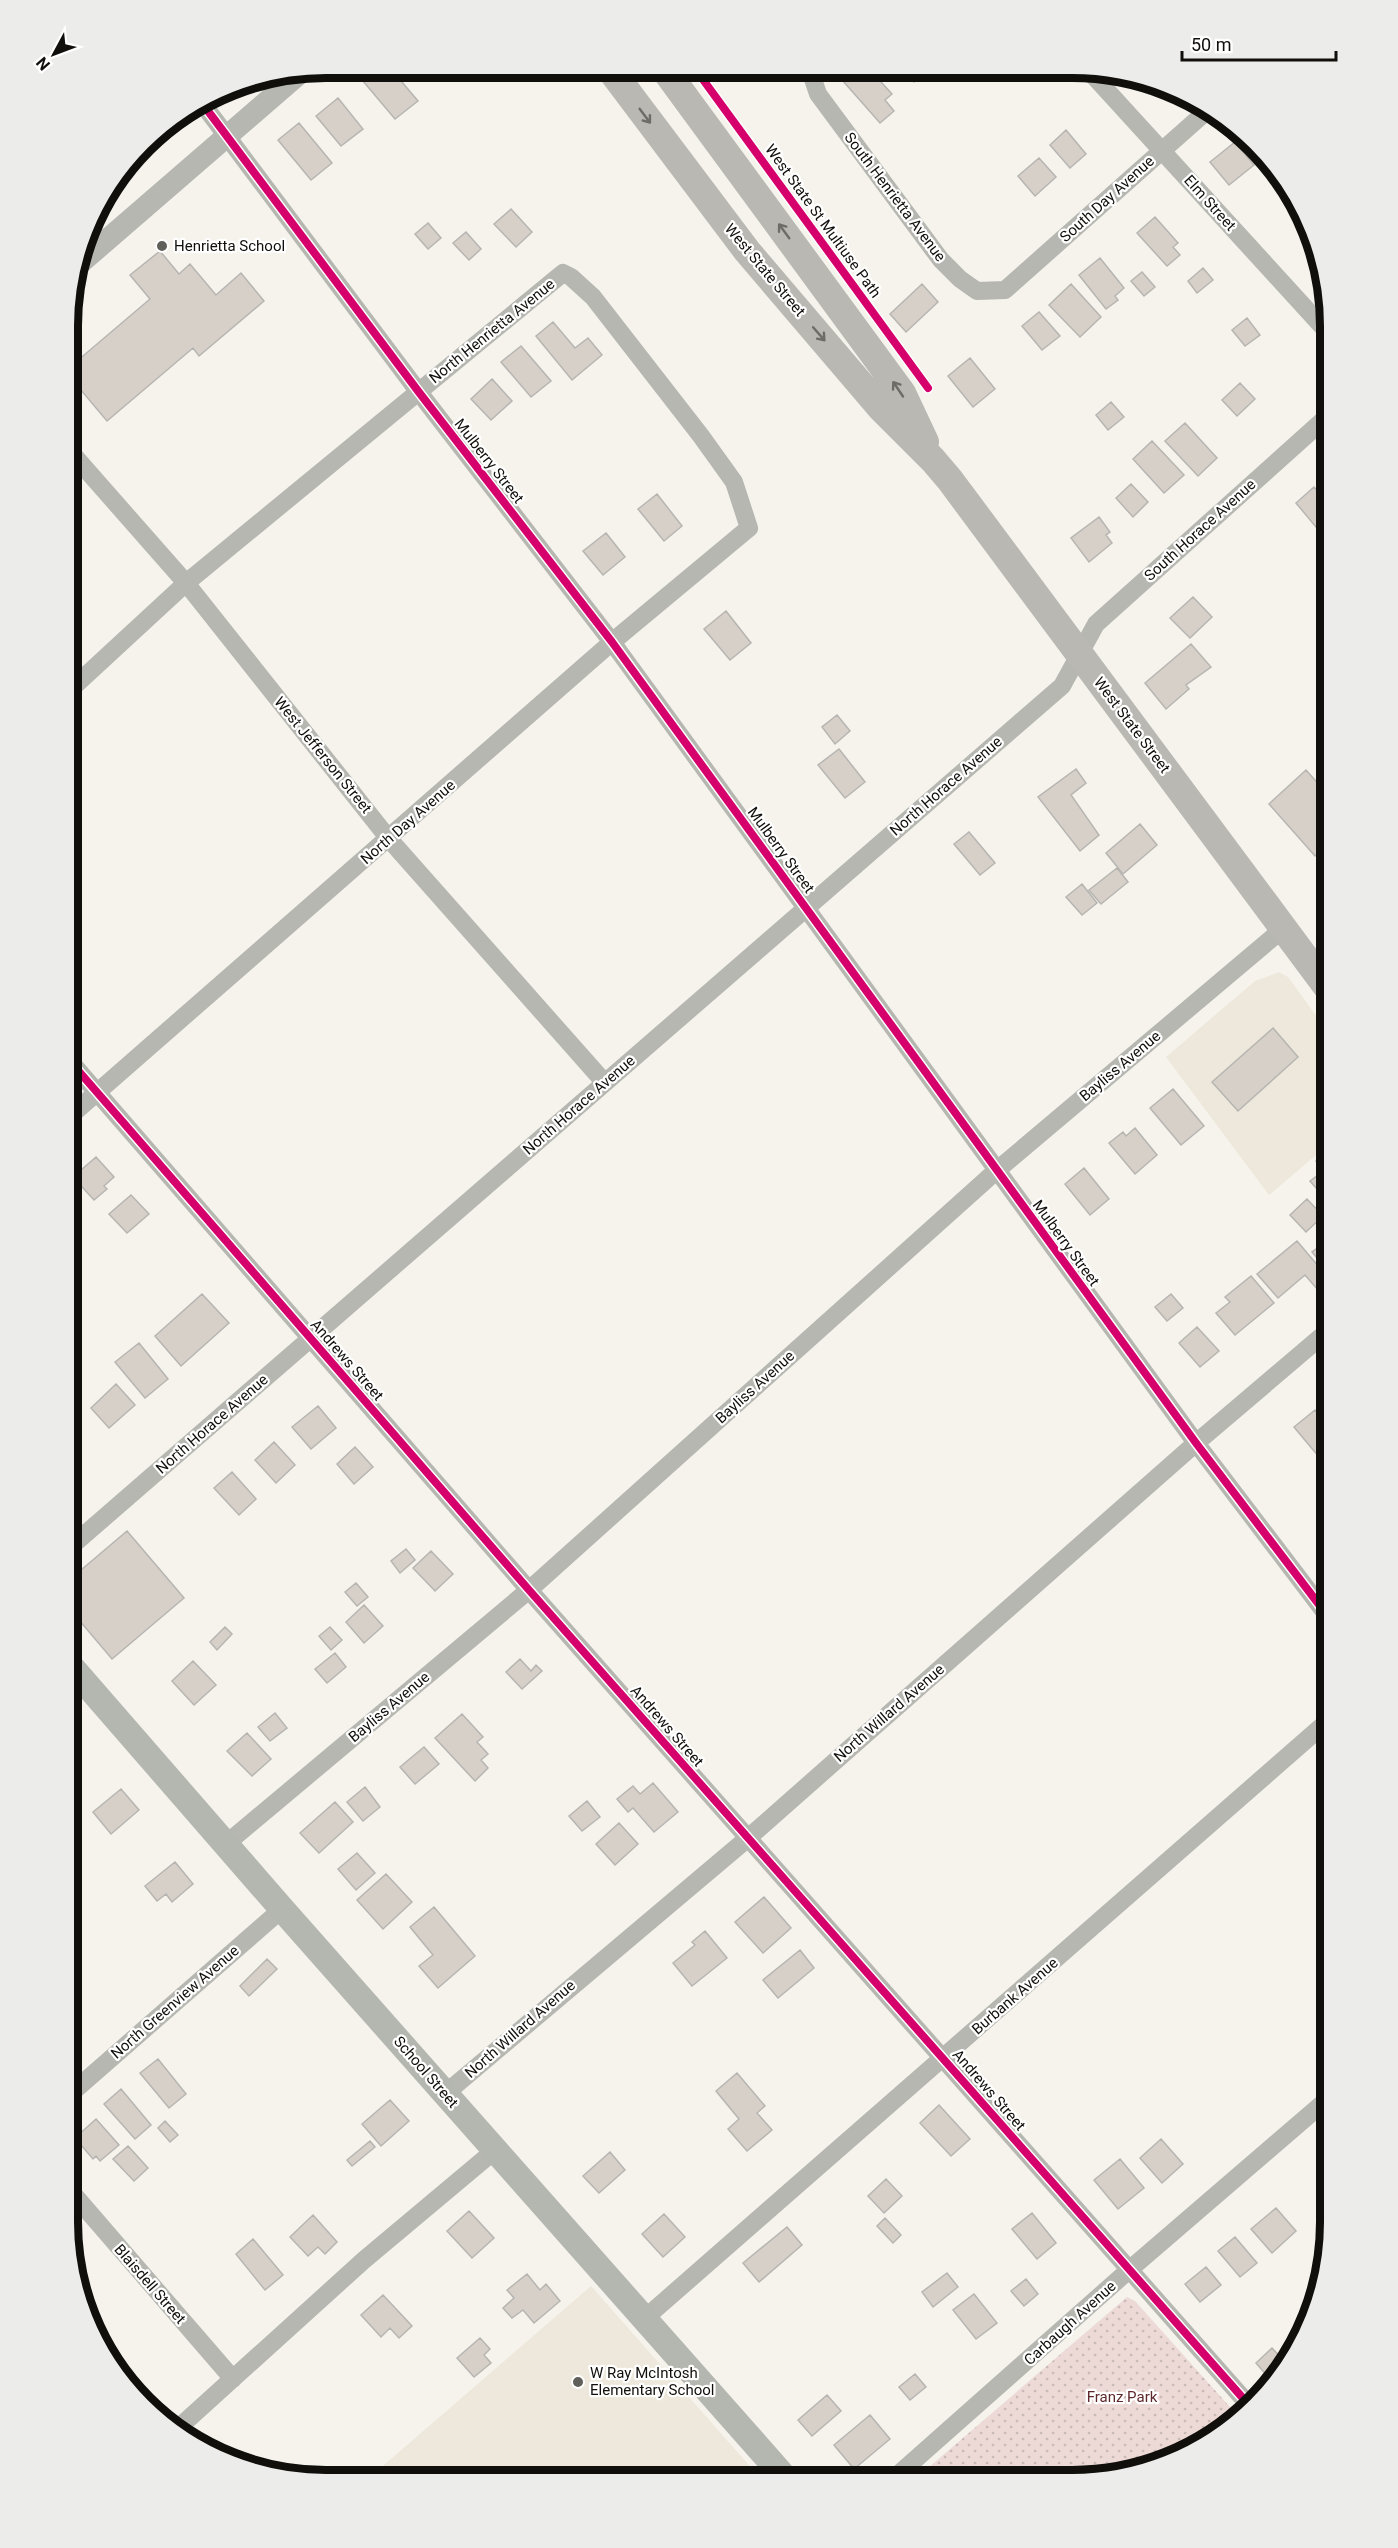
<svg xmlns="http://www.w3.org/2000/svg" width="1398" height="2548" viewBox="0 0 1398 2548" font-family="Roboto,sans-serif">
	<defs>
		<pattern id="park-dots" width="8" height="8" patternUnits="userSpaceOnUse" patternTransform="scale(1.5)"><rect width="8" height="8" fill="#eddad7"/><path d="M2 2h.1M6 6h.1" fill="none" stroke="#cabab7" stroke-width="1.8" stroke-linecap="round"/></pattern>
	</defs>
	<rect width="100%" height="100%" fill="#f5f3ec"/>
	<!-- built -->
	<path fill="#ede8db" d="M1279 972 1288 977 1330 1035V1143L1269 1195 1166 1057 1255 981Z
		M591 2286 762 2480 369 2478Z"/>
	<!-- park -->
	<path fill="url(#park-dots)" d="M1127 2297 1135 2301 1238 2416 1216 2437 1155 2467 1072 2480H914Z"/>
	<!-- building -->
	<path fill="#d7d0c9" stroke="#b7b5b1" stroke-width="1.5" d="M379 68H390L418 101 395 119 363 81Z
		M854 71H871L892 94 885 100 894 111 880 123 843 81Z
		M905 71H926L914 82Z
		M338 98 363 129 341 146 316 116Z
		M299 123 332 163 311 180 278 140Z
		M1066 130 1086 154 1070 168 1050 145Z
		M1235 142 1254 165 1229 185 1210 162Z
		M1039 158 1056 177 1035 196 1018 176Z
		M511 209 532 232 516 247 494 224Z
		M1155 217 1178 243 1173 247 1180 255 1167 266 1137 233Z
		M428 223 441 238 428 249 415 234Z
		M466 232 481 249 469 260 453 243Z
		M160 251 179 274 190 264 216 295 241 273 264 301 199 356 193 348 107 421 70 377V367L150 299 130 275Z
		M1100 258 1124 288 1115 296 1118 300 1106 309 1079 275Z
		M1203 268 1213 280 1197 293 1188 281Z
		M1142 272 1155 287 1144 296 1131 281Z
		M922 284 938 302 906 332 890 314Z
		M1071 284 1101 317 1080 337 1049 305Z
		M1039 312 1060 336 1042 350 1022 326Z
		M1247 318 1260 335 1245 346 1232 330Z
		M553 322 575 348 588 338 602 355 572 380 536 336Z
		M521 346 551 381 531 397 501 362Z
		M970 358 995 389 973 407 948 376Z
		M492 379 512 401 491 420 471 399Z
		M1240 383 1255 399 1237 416 1222 400Z
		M1111 402 1124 417 1108 430 1096 415Z
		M1185 423 1217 458 1198 476 1165 441Z
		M1152 441 1184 475 1164 493 1133 459Z
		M1131 484 1148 502 1133 517 1116 498Z
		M1314 487 1330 507V525L1321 533 1296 503Z
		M657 494 682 526 664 541 638 509Z
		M1099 517 1110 532 1106 535 1112 543 1089 562 1071 538Z
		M606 533 625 557 603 575 583 551Z
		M1193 597 1212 617 1190 638 1170 618Z
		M726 611 751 643 730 660 704 629Z
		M1191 644 1211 667 1186 685 1189 689 1166 709 1145 683Z
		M837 715 850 731 835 744 822 727Z
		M839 749 865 782 845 798 818 765Z
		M1076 769 1086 783 1071 795 1099 835 1080 851 1038 797Z
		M1306 770 1330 797V842L1315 856 1269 804Z
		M1140 824 1157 845 1123 874 1106 853Z
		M969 832 995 863 980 875 954 844Z
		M1117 868 1128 882 1101 904 1089 890Z
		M1082 884 1097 903 1082 915 1066 897Z
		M1273 1028 1298 1057 1238 1111 1212 1082Z
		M1173 1089 1204 1126 1181 1145 1150 1108Z
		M1135 1128 1157 1155 1135 1174 1109 1143 1123 1132 1126 1136Z
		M1330 1149V1179L1316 1161Z
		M96 1157 114 1177 104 1186 107 1189 94 1200 73 1177Z
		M1084 1168 1109 1199 1090 1215 1065 1184Z
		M1318 1175 1330 1188V1192L1324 1197 1310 1181Z
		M131 1195 149 1214 127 1233 109 1214Z
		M1307 1199 1323 1216 1306 1232 1290 1215Z
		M1297 1241 1330 1280 1318 1290 1305 1275 1278 1298 1257 1274Z
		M1327 1241 1330 1245V1266L1326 1269 1312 1252Z
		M1251 1276 1274 1303 1235 1335 1216 1313 1230 1302 1225 1297Z
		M202 1294 229 1323 181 1366 155 1336Z
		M1171 1294 1183 1308 1167 1321 1155 1307Z
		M1197 1327 1219 1351 1200 1367 1179 1343Z
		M139 1343 168 1379 145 1398 115 1362Z
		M116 1384 135 1405 109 1428 91 1408Z
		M318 1406 336 1428 311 1449 292 1427Z
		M1315 1410 1330 1428V1447L1319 1457 1294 1427Z
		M274 1442 295 1465 276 1483 255 1460Z
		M355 1447 373 1467 354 1484 337 1464Z
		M232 1472 256 1499 239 1515 214 1488Z
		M127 1531 184 1598 112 1659 68 1607V1581Z
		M406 1549 415 1560 400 1573 391 1561Z
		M431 1551 453 1574 435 1591 413 1568Z
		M356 1583 368 1597 357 1606 345 1592Z
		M364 1605 383 1626 364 1643 346 1622Z
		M225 1627 232 1634 217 1650 210 1642Z
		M330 1627 342 1640 331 1650 319 1636Z
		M335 1653 346 1667 327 1683 315 1669Z
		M520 1659 531 1671 536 1665 542 1671 522 1689 506 1672Z
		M193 1661 216 1685 194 1705 172 1681Z
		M275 1713 287 1728 270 1741 258 1727Z
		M462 1714 483 1737 477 1742 488 1754 481 1760 488 1768 475 1781 435 1738Z
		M247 1733 271 1759 252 1776 227 1751Z
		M424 1747 439 1764 415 1784 400 1767Z
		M653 1783 678 1812 654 1832 633 1808 628 1812 617 1799 633 1786 640 1794Z
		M365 1787 380 1807 363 1821 347 1802Z
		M121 1789 139 1810 111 1834 93 1812Z
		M587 1801 600 1817 582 1831 569 1816Z
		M335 1802 353 1822 319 1853 300 1833Z
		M619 1823 638 1844 615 1865 596 1844Z
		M357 1853 375 1873 356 1890 338 1869Z
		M175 1862 193 1884 172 1902 166 1894 157 1901 145 1886Z
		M386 1874 412 1902 383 1929 357 1900Z
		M764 1897 791 1928 763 1953 735 1922Z
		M434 1907 475 1956 438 1988 419 1966 433 1955 410 1927Z
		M705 1931 727 1958 692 1986 673 1963 695 1945 692 1942Z
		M800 1950 814 1968 778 1998 763 1980Z
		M267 1959 277 1969 249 1996 240 1986Z
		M68 2023 76 2033 68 2039Z
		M158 2059 186 2094 169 2108 140 2073Z
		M737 2073 765 2106 757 2113 772 2130 747 2151 728 2129 739 2119 716 2091Z
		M121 2089 151 2125 135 2139 104 2104Z
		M390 2100 409 2121 381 2146 362 2124Z
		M939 2105 970 2139 951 2156 920 2123Z
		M96 2119 119 2145 100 2161 96 2156 93 2159 75 2138Z
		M165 2121 178 2135 170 2142 158 2128Z
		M1161 2139 1183 2164 1162 2183 1140 2158Z
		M370 2141 375 2147 352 2166 347 2160Z
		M128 2146 148 2168 134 2181 113 2159Z
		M610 2152 625 2170 599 2193 583 2176Z
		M1120 2159 1144 2188 1118 2209 1094 2180Z
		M886 2179 902 2196 884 2213 868 2196Z
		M1276 2208 1296 2231 1272 2253 1251 2229Z
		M469 2211 494 2238 472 2258 447 2231Z
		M1032 2213 1056 2243 1037 2259 1012 2229Z
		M664 2214 685 2237 663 2257 642 2234Z
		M313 2215 337 2242 325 2254 318 2247 308 2256 290 2237Z
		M885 2218 901 2235 893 2243 877 2226Z
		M787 2227 802 2245 759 2282 743 2263Z
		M1235 2237 1257 2263 1240 2277 1218 2251Z
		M253 2239 283 2275 265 2290 236 2254Z
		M1206 2267 1221 2285 1200 2302 1185 2284Z
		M947 2273 958 2287 933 2307 922 2292Z
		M527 2274 540 2290 546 2284 560 2301 534 2323 523 2310 512 2318 503 2308 514 2298 507 2290Z
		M1026 2279 1038 2294 1024 2306 1011 2291Z
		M974 2294 997 2323 976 2339 953 2310Z
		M383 2295 412 2326 399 2338 390 2328 381 2337 361 2315Z
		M480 2338 490 2349 484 2355 491 2363 474 2377 457 2358Z
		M1272 2348 1285 2362 1268 2377 1256 2363Z
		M915 2374 926 2387 910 2400 899 2387Z
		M827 2395 841 2411 812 2436 798 2420Z
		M870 2415 890 2439 854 2469 834 2445Z"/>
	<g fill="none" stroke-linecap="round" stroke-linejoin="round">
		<!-- minor -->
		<path stroke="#b6b7b1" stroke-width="18" d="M810 70 818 94 941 260 960 279 977 291 1005 290 1209 109
			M1090 72 1330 335
			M202 103 418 391 612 642 1196 1443 1330 1619
			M69 450 186 583 389 839 605 1083
			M69 1060 529 1590 1249 2405
			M69 1117 612 642 749 528 734 482 701 436 593 297 571 277 563 273 186 583 69 691
			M68 1549 1062 686 1096 624 1330 414
			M226 1844 529 1590 996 1171 1284 928
			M446 2093 748 1838 1196 1443 1330 1329
			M68 2096 282 1909
			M68 2188 233 2379
			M644 2319 1330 1719
			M175 2431 364 2260 494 2151
			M892 2480 1129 2270 1330 2097"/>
		<!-- tertiary -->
		<path stroke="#b6b7b1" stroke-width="22" d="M78 265 300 73"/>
		<!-- secondary -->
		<path stroke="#b4b6b0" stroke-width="26" d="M68 1663 282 1909 787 2480"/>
		<!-- primary -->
		<path stroke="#b9b8b2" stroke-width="28" d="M610 69 747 251 880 407 933 460 950 480 1330 991
			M665 70 902 393 925 442"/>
		<defs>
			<path id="cycleway" d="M696 70 928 388
				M202 103 418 391 612 642 1196 1443 1330 1619
				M69 1060 529 1590 1249 2405"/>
		</defs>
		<!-- cycleway casing -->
		<use href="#cycleway" stroke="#fff" stroke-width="11"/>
		<!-- cycleway -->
		<use href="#cycleway" stroke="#d6006c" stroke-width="8"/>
	</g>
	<!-- one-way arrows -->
	<defs><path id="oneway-shaft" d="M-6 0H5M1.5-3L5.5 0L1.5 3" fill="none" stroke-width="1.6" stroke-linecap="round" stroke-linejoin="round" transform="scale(1.5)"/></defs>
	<g stroke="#6d6c67">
		<use href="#oneway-shaft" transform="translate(645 116) rotate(53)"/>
		<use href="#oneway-shaft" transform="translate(784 231) rotate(-126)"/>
		<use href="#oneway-shaft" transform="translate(819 334) rotate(49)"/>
		<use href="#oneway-shaft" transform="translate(898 389) rotate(-124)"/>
	</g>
	<!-- markers -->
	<g fill="#605f5a" stroke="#fff" stroke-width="2">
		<circle cx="162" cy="246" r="6"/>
		<circle cx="578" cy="2382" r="6"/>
	</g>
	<g text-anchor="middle" stroke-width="4.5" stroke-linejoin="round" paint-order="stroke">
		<!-- street labels -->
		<g font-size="15" fill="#100f0b" stroke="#fff">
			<text transform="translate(895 197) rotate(53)" y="5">South Henrietta Avenue</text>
			<text transform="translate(1107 199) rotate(-42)" y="5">South Day Avenue</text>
			<text transform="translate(1210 203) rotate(48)" y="5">Elm Street</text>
			<text transform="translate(823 221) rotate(54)" y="5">West State St Multiuse Path</text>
			<text transform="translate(765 270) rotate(50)" y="5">West State Street</text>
			<text transform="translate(492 331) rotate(-39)" y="5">North Henrietta Avenue</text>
			<text transform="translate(489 461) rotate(52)" y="5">Mulberry Street</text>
			<text transform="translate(1200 530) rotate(-42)" y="5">South Horace Avenue</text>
			<text transform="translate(1132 725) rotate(53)" y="5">West State Street</text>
			<text transform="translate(323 755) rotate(51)" y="5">West Jefferson Street</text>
			<text transform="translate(946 786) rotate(-41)" y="5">North Horace Avenue</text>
			<text transform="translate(408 822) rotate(-41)" y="5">North Day Avenue</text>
			<text transform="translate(781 850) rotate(54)" y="5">Mulberry Street</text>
			<text transform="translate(1120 1066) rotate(-40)" y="5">Bayliss Avenue</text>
			<text transform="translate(579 1105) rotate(-41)" y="5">North Horace Avenue</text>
			<text transform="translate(1066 1243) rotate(54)" y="5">Mulberry Street</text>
			<text transform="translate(347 1360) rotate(49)" y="5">Andrews Street</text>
			<text transform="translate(755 1387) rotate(-42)" y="5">Bayliss Avenue</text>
			<text transform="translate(212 1424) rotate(-41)" y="5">North Horace Avenue</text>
			<text transform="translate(389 1707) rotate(-40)" y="5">Bayliss Avenue</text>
			<text transform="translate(889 1713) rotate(-41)" y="5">North Willard Avenue</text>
			<text transform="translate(667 1726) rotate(49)" y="5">Andrews Street</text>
			<text transform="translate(1015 1996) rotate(-41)" y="5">Burbank Avenue</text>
			<text transform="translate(175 2002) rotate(-41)" y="5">North Greenview Avenue</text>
			<text transform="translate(520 2029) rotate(-41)" y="5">North Willard Avenue</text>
			<text transform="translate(426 2072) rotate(49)" y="5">School Street</text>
			<text transform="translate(989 2090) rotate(49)" y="5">Andrews Street</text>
			<text transform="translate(150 2284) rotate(49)" y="5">Blaisdell Street</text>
			<text transform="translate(1070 2323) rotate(-42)" y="5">Carbaugh Avenue</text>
		</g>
		<!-- poi labels -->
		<g font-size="15" fill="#100f0b" stroke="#fff" text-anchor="start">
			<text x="174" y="251">Henrietta School</text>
			<text x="590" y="2378">W Ray McIntosh<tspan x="590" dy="17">Elementary School</tspan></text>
		</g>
		<!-- park labels -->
		<g font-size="15" fill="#5e292c" stroke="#fff">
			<text x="1122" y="2402">Franz Park</text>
		</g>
	</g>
	<!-- crop -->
	<path d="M0 0H1398V2548H0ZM326 78H1072A248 248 0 0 1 1320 326V2222A248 248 0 0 1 1072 2470H326A248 248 0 0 1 78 2222V326A248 248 0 0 1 326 78Z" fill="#ececeb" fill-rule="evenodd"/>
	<path fill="none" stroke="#100f0b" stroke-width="8" d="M326 78H1072A248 248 0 0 1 1320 326V2222A248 248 0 0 1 1072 2470H326A248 248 0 0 1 78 2222V326A248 248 0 0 1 326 78Z"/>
	<!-- north arrow -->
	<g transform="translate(54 54) rotate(229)" stroke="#ffffff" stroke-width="4.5" paint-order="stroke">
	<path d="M0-4.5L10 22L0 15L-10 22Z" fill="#100f0b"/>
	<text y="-9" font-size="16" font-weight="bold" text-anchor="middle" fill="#100f0b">N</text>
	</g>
	<!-- scale -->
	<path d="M1182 51v9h154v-9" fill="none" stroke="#100f0b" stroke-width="3"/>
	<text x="1191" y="51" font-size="18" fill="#100f0b" stroke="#ffffff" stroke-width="4.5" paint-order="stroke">50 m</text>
</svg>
